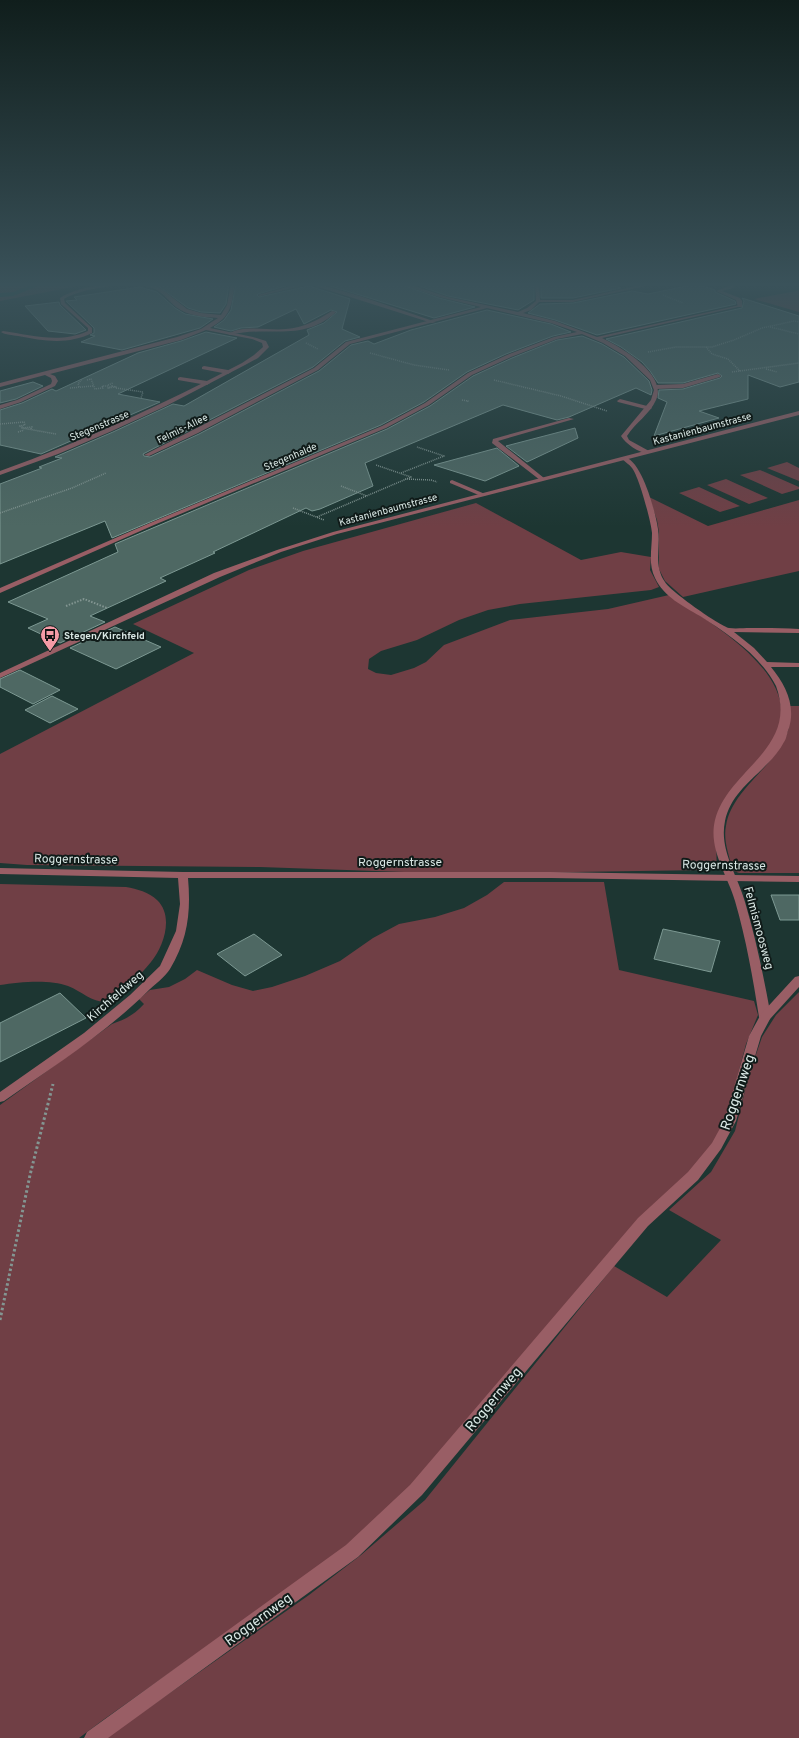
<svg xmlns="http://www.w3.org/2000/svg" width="799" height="1738" viewBox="0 0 799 1738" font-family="Overpass,sans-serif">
	<rect width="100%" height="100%" fill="#1d3632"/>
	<!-- green -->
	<path fill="#703f45" d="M0 283H93L0 301Z
		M799 290V312L754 299 796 291Z
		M787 462 799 468V481L767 468Z
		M760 470 799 487V489L782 494 740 475Z
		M726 479 768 498 749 504 707 485Z
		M699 487 740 506 720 512 679 493Z
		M649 497 708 526 799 500V571L683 597 665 581 659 569V532L657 520Z
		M476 503 581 560 621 552 651 557 650 570 659 587 651 590 520 604 488 610 459 620 417 640 381 651 369 659 368 669 376 673 391 675 414 668 426 662 444 645 510 620 608 609 669 595C706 620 793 669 780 723 778 728 778 736 774 740 753 768 724 792 716 828 714 840 718 854 716 867L705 870 508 873 404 872 260 867 27 865 0 863V754L194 653 133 624 249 570 303 551Z
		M789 706H799V873H739L734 871 732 868C729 855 723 840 726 826 733 780 799 757 789 706Z
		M504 882H604L619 970 754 1001 758 1015 746 1044 724 1126 708 1154 397 1503 343 1550 103 1720 79 1738H0V1105L112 1024C126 1019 134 1015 144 1004L139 999 150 990 169 987 185 979 197 970 232 985 253 991 272 987 305 976 340 961 373 938 399 924 435 917 464 908 487 895Z
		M0 884 126 887C137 889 149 892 157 900 174 916 164 946 151 962 139 977 123 990 108 1002 92 1003 83 992 68 986 49 979 20 982 0 985Z
		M799 992V1738H106L309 1595 361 1555 425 1500 614 1266 667 1297 721 1240 669 1210 711 1172 735 1131 749 1075 762 1037 776 1015Z"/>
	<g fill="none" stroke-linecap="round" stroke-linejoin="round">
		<!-- stream -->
		<path stroke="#085249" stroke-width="4" d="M0 295 13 294 40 283"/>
	</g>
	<!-- building -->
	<path fill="#4e6863" stroke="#7d9993" d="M173 283H229L226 304 220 313 201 312 188 308 157 285Z
		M236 283H295L258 294 257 295 259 297 309 286 350 299 342 329 360 337 345 341 313 367 143 454 144 456 150 457 199 434 319 371 351 345 368 341 374 344 411 330 487 310 551 324 571 332 553 336 506 354 467 372 424 402 381 425 112 538 105 521 0 564V484L42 468 39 467 62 458 55 457 113 432 173 404 184 406 309 335 307 330 324 323 337 312 331 310 304 324 296 309 258 327 241 328 231 331 214 327 224 320 231 310Z
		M321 283H397L439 298 475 307 434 318Z
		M411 283H534V300L518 310 448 296Z
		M541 283H604L621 288 573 298H541Z
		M696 284 715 290V292L735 301 736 304 597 335 555 320 528 313 540 304 573 303 632 291 648 294Z
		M140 287 157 292 175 308 185 314 213 319 200 328 122 350 81 342 95 336 90 335 94 333V328L66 301 77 300 74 297Z
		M742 298 799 316V382L780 387 748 375V399L699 411 719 418 654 436 667 402 658 398 659 390 683 389 720 378 722 376 718 373 683 383H658L650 371 642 362 621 347 606 339 742 308 744 301Z
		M59 302 60 305 86 330 75 334 48 331 25 306Z
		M206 332 237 338 118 394 160 402 41 454 0 445V410L22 403 52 389 56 391 138 353 181 341Z
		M582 336 602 344 624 357 649 381 652 390 651 395 636 388 569 417 557 420 503 405 365 463 373 486 320 509 312 511 306 508 213 552 215 553 160 578 166 581 90 616 105 622 60 643 28 628 48 619 8 602 118 552 115 544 387 429 430 406 473 376 512 358 557 340Z
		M33 382 43 386 16 399 0 403V391Z
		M575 428 578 438 527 462 506 446Z
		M497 448 519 466 485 481 434 465Z
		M115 627 161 647 116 669 70 648Z
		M20 670 60 690 33 704 0 687V679Z
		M52 696 78 709 50 723 25 710Z
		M771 895H799V920H780Z
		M663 929 720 941 711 972 654 959Z
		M254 934 282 955 245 976 217 954Z
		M60 993 86 1018 0 1062V1023Z"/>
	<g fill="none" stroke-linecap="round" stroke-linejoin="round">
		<!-- path-far2 -->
		<path stroke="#839692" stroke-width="1.5" stroke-dasharray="1 1" stroke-linecap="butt" d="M663 295 683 303
			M770 327 799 334
			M306 343 318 349
			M706 347 712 354 728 359 740 371
			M648 352 676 347H712L734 340 762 328 794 321 799 322
			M370 353 414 365 449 370
			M766 369 777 372
			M732 372 799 363
			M87 380 91 379 95 389 103 388 102 386H109
			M494 380 561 396 607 411
			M108 385 113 383
			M112 386 116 387 108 388Z
			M79 387 78 384 82 379
			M70 388 93 386
			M116 388 143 392 141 398
			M462 400 468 401 467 402
			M0 424 24 422 25 425 19 426 23 427
			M31 429 32 427 22 428 56 434
			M18 432 24 430
			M401 473 444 456 417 447
			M405 479 431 480 437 482
			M341 486 367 496
			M293 508 324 520
			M0 513 72 488 106 473
			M317 517 411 477 376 465"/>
		<!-- path-far1 -->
		<path stroke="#839692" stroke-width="2" stroke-dasharray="1.5 1.5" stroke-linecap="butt" d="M66 606 84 599 107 608"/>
		<!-- path -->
		<path stroke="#839692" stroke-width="3" stroke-dasharray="2.5 2.5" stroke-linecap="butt" d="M0 1320 30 1175 53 1084"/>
		<!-- service -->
		<path fill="#995e65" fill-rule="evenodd" d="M302 283H315L360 296 436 322 432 323 309 284 260 296 258 295Z
			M732 283H737L733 288 722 291 740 298 742 301V307H738L736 300 716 291 729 286Z
			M332 311 336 312C303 343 267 325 230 335L228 334C244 324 268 331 286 329 303 328 318 320 332 311Z
			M204 366 228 370 231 372 228 374 202 369V367Z
			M718 374 721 376 720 377 683 388 656 389 653 387 656 385 683 384Z
			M180 377 207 381 210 383 207 385 178 380V378Z
			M620 399 651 407 652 408 649 410 618 402 617 401Z
			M569 418 574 419 498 441 544 478V480H540L492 443 493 439Z
			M622 457C641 455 656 514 658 529 661 547 653 565 665 582 670 591 720 626 729 628 735 629 744 628 750 628 766 628 783 628 799 629V633L734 632 754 648 767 662 799 663V667H771C785 684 796 705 789 728 787 732 787 738 784 742 769 771 732 786 725 821 719 850 737 874 745 902 756 939 764 978 771 1017L769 1020H761L759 1017C753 978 746 939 735 901 727 874 708 849 715 820 728 769 799 749 776 686 760 655 728 634 700 616 683 606 664 597 655 578 648 564 652 549 652 533 651 521 639 477 632 468 629 464 625 462 622 459Z
			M452 480 485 494 486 495 481 496 450 483V481Z"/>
		<!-- minor -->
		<path fill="#995e65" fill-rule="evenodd" d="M127 283 156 286 163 290 187 309 201 313 221 315 227 305 231 283H235C231 306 232 316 210 328L253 337 266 341 269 347 258 358 245 365 166 406 112 431 58 454 0 475V471C84 441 163 404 242 363L254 355 263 347 262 343 252 339 206 330 181 340 50 374 55 376 58 381 55 386 21 402 0 409V405L17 400 51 384 52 381 51 378 45 375 0 387V383L177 337 201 329 218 318C204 317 188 316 176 307 169 301 163 293 155 289 136 280 82 288 64 299L65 303 92 328V333C68 345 44 341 18 336 13 335 5 335 1 332L3 331C31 335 60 344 88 331V328L61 304 60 298C79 286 105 284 127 283Z
			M398 283H405L448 297 518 312 527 308 536 301 535 283H539L540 300H573L649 283H659L573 302H539L531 310 523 313 555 321 597 337 740 305 742 306 602 338C621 347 668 375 656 400 650 414 635 423 627 436L629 440 649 451V453C640 454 626 444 621 436L651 400 654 390 650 380 625 356 603 343 582 334 557 339 511 357 472 375 429 405 386 428 154 525 0 593V588L150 523 382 426 425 403 468 373 507 355 554 337 577 332 551 323 487 308 350 344 318 370 198 433 149 456 144 455 314 368 346 342 481 307 439 297Z
			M0 868 183 872H551L799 876V882L551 878H188C191 912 188 939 170 969 165 977 154 985 147 992 104 1034 53 1067 4 1101L0 1102V1092L84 1033 130 995 160 966 176 931 180 904 178 878 0 874Z
			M799 976V987L770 1019 761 1036 736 1121 721 1149 698 1180 648 1226 422 1495 358 1557 108 1738H84L87 1732 346 1545 410 1485 638 1218 688 1172 712 1143 724 1121 749 1036 761 1014 795 977Z"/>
		<!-- tertiary -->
		<path fill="#995e65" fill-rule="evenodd" d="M799 411V415L337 534 281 552 220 577 0 678V673L214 573 277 550 333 532Z"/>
	</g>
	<!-- sky -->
	<linearGradient id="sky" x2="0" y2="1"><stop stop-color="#101e1c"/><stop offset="0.54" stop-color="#3a525a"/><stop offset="1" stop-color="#3a525a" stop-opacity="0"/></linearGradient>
	<rect width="799" height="527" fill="url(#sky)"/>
	<!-- icons -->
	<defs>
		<symbol id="bus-pin" viewBox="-11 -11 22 30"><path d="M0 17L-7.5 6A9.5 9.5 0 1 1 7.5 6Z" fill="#f49aa5" stroke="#101b19"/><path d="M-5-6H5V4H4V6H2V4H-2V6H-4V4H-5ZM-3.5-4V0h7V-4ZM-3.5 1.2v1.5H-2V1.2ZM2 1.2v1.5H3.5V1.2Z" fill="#111"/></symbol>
	</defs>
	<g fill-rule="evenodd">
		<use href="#bus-pin" x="39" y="624" width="22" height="30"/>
	</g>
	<g text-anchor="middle" stroke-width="4" stroke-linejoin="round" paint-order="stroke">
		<!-- far-street labels -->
		<g font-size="10" fill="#dae8e5" stroke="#101b19">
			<text transform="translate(99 425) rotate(-23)" y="4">Stegenstrasse</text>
			<text transform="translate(182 428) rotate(-26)" y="4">Felmis-Allee</text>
			<text transform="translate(702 428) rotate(-15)" y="4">Kastanienbaumstrasse</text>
			<text transform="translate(290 456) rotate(-23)" y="4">Stegenhalde</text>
			<text transform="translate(388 509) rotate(-15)" y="4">Kastanienbaumstrasse</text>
		</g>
		<!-- far-poi labels -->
		<g font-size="10" font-weight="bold" fill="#dae8e5" stroke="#101b19" text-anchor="start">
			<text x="64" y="639">Stegen/Kirchfeld</text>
		</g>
		<!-- street labels -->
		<g font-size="12" fill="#dae8e5" stroke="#101b19">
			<text transform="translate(76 859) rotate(1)" y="4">Roggernstrasse</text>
			<text x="400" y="866">Roggernstrasse</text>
			<text transform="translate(724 865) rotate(1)" y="4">Roggernstrasse</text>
			<text transform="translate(759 928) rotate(75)" y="4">Felmismoosweg</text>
			<text transform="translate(115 996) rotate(-41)" y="4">Kirchfeldweg</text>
		</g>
		<!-- near-street labels -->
		<g font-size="14" fill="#dae8e5" stroke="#101b19">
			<text transform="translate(737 1092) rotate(-71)" y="5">Roggernweg</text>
			<text transform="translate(493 1399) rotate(-50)" y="5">Roggernweg</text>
			<text transform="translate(258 1619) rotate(-36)" y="5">Roggernweg</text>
		</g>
	</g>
</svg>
